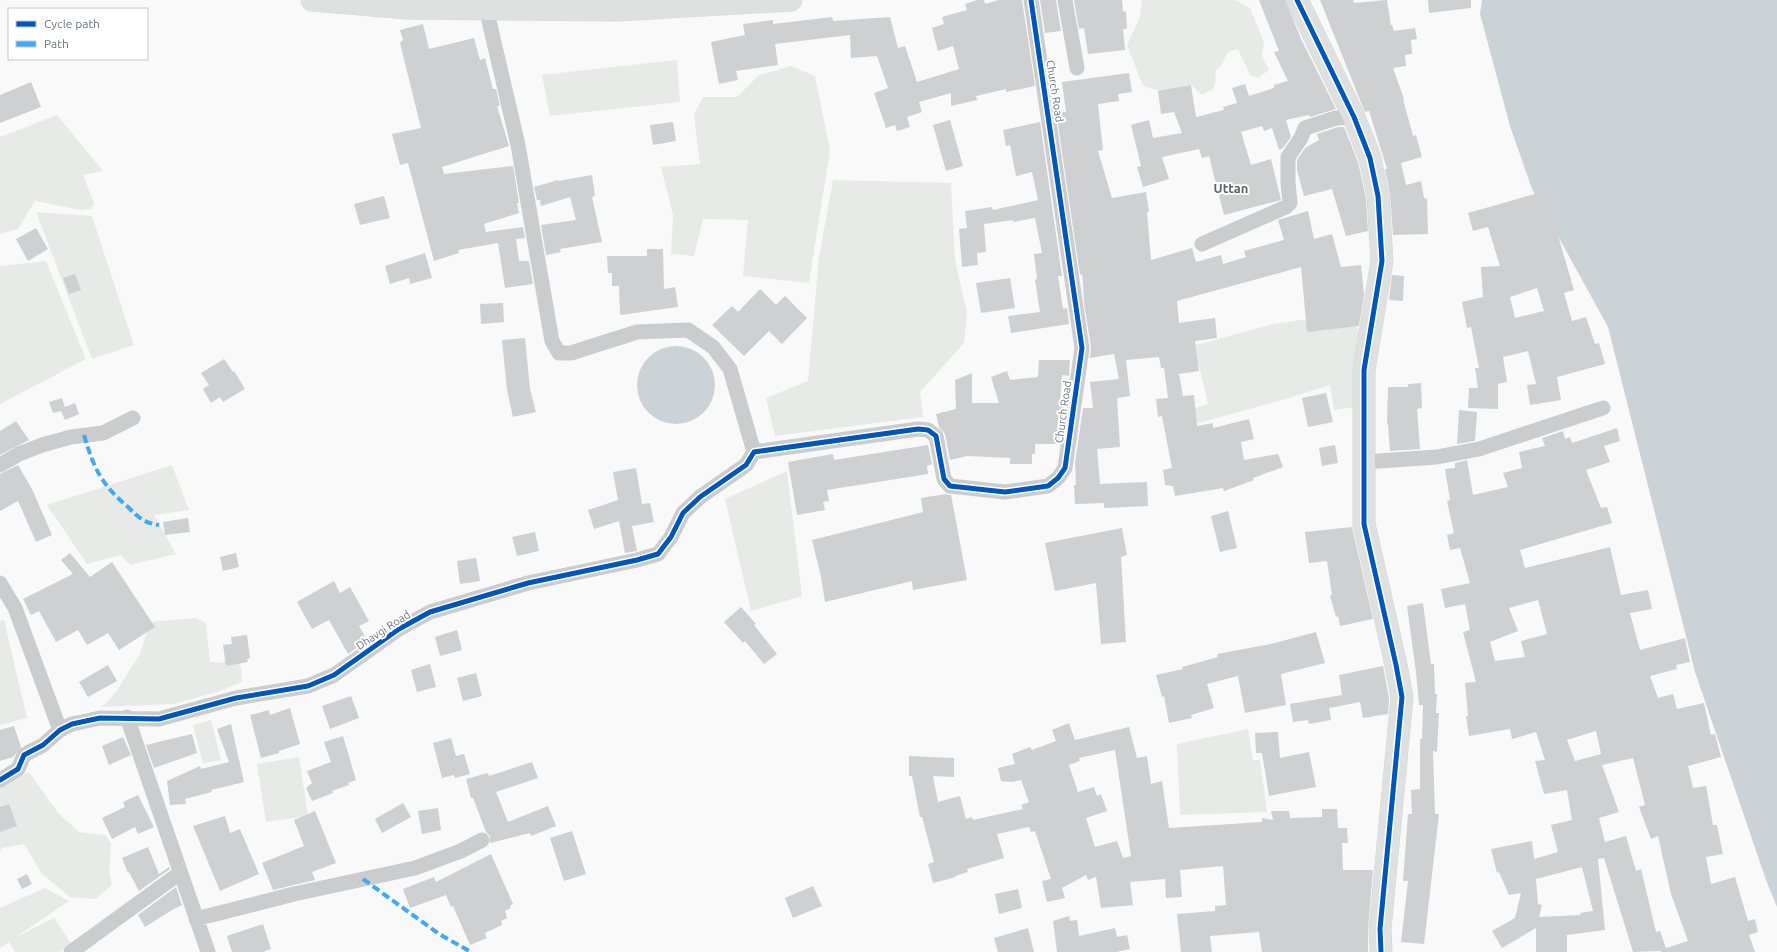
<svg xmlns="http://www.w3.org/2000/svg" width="1777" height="952" viewBox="0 0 1777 952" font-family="Ubuntu,sans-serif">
	<rect width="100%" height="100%" fill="#f9f9f9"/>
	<!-- green -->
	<path fill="#e8eae7" d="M1142 0H1235L1250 8 1264 42 1262 56 1269 70 1258 78 1250 75 1238 49 1228 52 1221 66 1215 71 1216 80 1213 89 1202 95 1191 85 1163 92 1143 86 1127 45 1140 17Z
		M677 60 680 102 550 116 542 75Z
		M791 66 815 76 830 150 809 283 743 276 748 220 703 219 694 256 671 254 673 215 661 167 700 164 694 115 703 97H737L759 75Z
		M57 115 103 171 83 175 94 203 91 209 81 210 35 201 18 229 0 234V137Z
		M833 180 951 183 955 260 967 313 964 343 920 392 923 417 775 436 766 398 808 381 819 257Z
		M36 212 92 216 134 345 92 359Z
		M46 261 86 359 0 404V266Z
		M1316 318 1351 320 1361 333 1355 407 1334 410 1330 385 1289 398 1177 429 1174 415 1208 404 1196 353V345L1273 324Z
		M172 465 189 510 154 515 176 554 130 565 121 555 87 564 47 505Z
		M787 471 802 596 751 611 725 499Z
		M196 618 206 623 210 662 221 663 235 657 241 667 242 682 217 692 173 704 102 707 116 692 140 654 150 622Z
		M4 620 27 718 0 725V621Z
		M211 720 221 760 203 763 193 725Z
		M1248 729 1253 760H1260L1267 812 1180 815 1177 744Z
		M299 757 308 816 266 822 257 764Z
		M29 772 58 813 79 832 105 835 111 843 109 872 112 885 95 899 70 897 42 874 24 844 2 848 0 852V787Z
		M45 888 69 901 16 937 54 918 72 945 59 952H15L9 942 0 948V908Z"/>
	<!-- water -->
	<path fill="#ccd3d6" d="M1482 0H1777V907L1766 880 1695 672 1608 327 1532 189 1510 126 1480 14Z
		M637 385a39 39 0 1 1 78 0a39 39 0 1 1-78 0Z"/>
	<!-- building -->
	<path fill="#ced0d1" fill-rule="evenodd" d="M977 0H984L985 4 999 0H1022L1035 86 1006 92V89L976 96 977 100 951 106V93L919 102 922 112 907 117 910 127 897 131 895 125 886 128 874 93 888 88 877 56 851 58 850 35 775 44 778 65 736 71 738 80 719 84 711 42 745 35 743 24 773 20V24L832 17 833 21 890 17 898 48 905 46 917 82 959 69 953 46 938 51 932 28 944 24 942 17 967 10 965 4Z
		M1040 0H1056L1061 31 1045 33Z
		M1074 0H1122L1123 12 1126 11 1127 29H1123L1125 50 1088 54 1084 28 1079 29Z
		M1259 0H1285L1302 41 1336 109 1310 117 1309 115 1286 120 1291 137 1283 148 1279 150 1272 128 1264 131 1262 126 1241 132 1251 165 1271 159 1281 200 1224 215 1209 156 1202 158 1199 149 1162 157 1169 179 1143 187 1137 167 1141 166 1131 125 1149 120 1153 138 1182 133 1174 112 1161 114 1158 91 1191 85 1196 117 1224 110 1223 107 1237 103 1232 88 1245 84 1249 96 1274 88V85L1288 81 1274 52 1279 51Z
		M1320 0H1353L1354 3 1387 0 1391 25H1392L1394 31 1415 28 1417 39 1411 40 1412 54 1405 55 1406 66 1393 68 1404 99H1403L1413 136 1416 135 1422 157 1401 163 1406 185 1421 181 1424 198 1427 199 1428 234 1393 235 1390 195 1385 169H1387L1369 111 1365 112 1362 105Z
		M1428 0H1471V8L1429 13Z
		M423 24 429 49 474 38 480 60 485 58 493 89H496L500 106H497L509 146 442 167 444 174 513 166 519 203H517L519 213 484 224 486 232 523 227 525 238 516 239 519 261H529L533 284 505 288 498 243 458 250 459 253 434 261 408 163 400 165 392 134 421 128 400 43 403 40 400 30Z
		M1129 73 1132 92 1118 94 1119 101 1098 104 1103 150 1098 151 1112 198 1146 192 1149 212H1147L1151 260 1192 248 1196 262 1221 255 1223 264 1246 257 1244 251 1284 240 1278 220 1308 211 1314 239 1332 234 1341 267 1361 265 1364 295 1359 326 1307 332 1301 267 1177 301 1179 323 1215 318 1217 338 1195 341 1199 371 1179 374 1183 396 1194 395 1197 426 1213 423V428L1249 419 1254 439 1241 442 1244 460 1278 454 1283 467 1253 478 1254 480 1224 491 1223 488 1175 496 1173 486 1165 485 1163 470 1172 468 1162 416 1158 417 1156 399 1168 398 1164 368H1161L1159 357 1126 360 1130 396 1117 398 1120 447 1097 449 1100 484 1147 482 1148 506 1104 508V503L1075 504 1074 485H1076L1075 463 1083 408H1093L1090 382 1119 379 1114 354 1090 358 1091 347 1084 303 1083 282 1082 274 1080 275 1057 118 1061 117 1060 112H1066L1062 82Z
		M31 82 41 107 0 123V95Z
		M950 120 963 166 946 171 933 125Z
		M673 122 676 141 653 145 650 125Z
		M1040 122 1062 276H1058L1063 309 1067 308 1069 324 1011 333 1008 316 1040 312 1035 280 1037 279 1034 254 1042 253 1035 218 1013 222V220L984 224 986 252 977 253 978 265 962 267 959 229 967 228 965 211 992 207 993 210 1038 200 1032 172 1016 176 1010 145 1006 146 1003 130Z
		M1338 127H1344L1358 162 1366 198 1368 231 1346 236 1332 189 1304 196 1297 170V160L1305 148 1319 140 1317 134Z
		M592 175 595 196 592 197 602 242 560 249 561 252 546 255 541 225 576 220 570 197 541 206 540 200H537L534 187 558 180V181Z
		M1545 191 1574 290 1564 293 1572 321 1586 317 1595 344 1599 343 1605 364 1557 377 1561 400 1530 405 1527 385 1536 384 1528 351 1503 357 1507 382 1498 384V409L1468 408 1469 388H1478L1475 368H1479L1471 327 1467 328 1462 302 1483 297 1481 267 1500 266 1488 227 1473 231 1468 213ZM1537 288 1544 311 1515 318 1510 297Z
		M384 196 390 218 360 225 354 204Z
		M36 228 48 249 28 261 16 239Z
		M647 249H663L664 289 675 287 678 307 620 315 619 286H612V273H608L607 256H647Z
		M425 253 432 278 410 284 409 278 390 284 385 266Z
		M75 274 81 290 69 294 63 278Z
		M1392 275 1404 276 1403 301 1389 300Z
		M1010 278 1015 308 981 313 976 283Z
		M760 289 776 305 785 296 807 318 782 344 769 331 744 356 712 325 732 306 738 312Z
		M503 303 504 322 481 324 480 304Z
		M525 338 530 389 536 412 513 417 507 390 502 340Z
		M224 359 233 372 234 371 245 389 223 402 220 397 211 403 203 389 209 385 201 373Z
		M1039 360H1070L1069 376 1062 375 1060 402 1065 403 1059 444H1035V454H1032V464H1010V458L967 456 950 460 945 434 939 427 936 414 956 409 955 380 972 373V403H999L991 377 1007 371 1010 380 1038 377Z
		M1421 383 1422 408 1417 409 1420 449 1390 451 1388 424H1387L1388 387H1408V384Z
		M1326 393 1333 422 1308 427 1302 398Z
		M62 398 65 407 75 403 79 414 65 420 61 411 53 413 49 402Z
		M1459 410 1477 412 1475 441 1457 444Z
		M16 421 29 440 0 455V431Z
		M1617 428 1620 441 1604 446 1610 462 1586 470 1601 508 1607 507 1612 523 1520 550 1525 568 1610 547 1621 595 1648 590 1652 609 1630 613 1640 650 1685 638 1690 662 1676 665 1677 669 1650 676 1658 698 1673 694 1677 709 1704 703 1711 735 1715 734 1721 757 1688 766 1693 788 1706 786 1713 825H1717L1723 854 1706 857 1711 884 1735 877 1748 921 1755 919 1758 932 1749 935 1755 952H1661V951L1633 952 1604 858 1598 859 1605 930 1567 935V952H1536V928L1502 948 1492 931 1515 918 1521 893 1509 895 1499 872 1497 873 1491 849 1532 841 1534 859 1558 852 1551 825 1572 820 1567 790 1544 794 1535 761 1545 760 1536 732 1512 739 1510 729 1469 736 1466 716H1468L1465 683 1476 682 1463 632 1470 630 1465 604 1445 608 1441 589 1470 583 1460 548 1450 550 1447 535 1454 533 1447 501 1450 500 1445 469 1455 468V463L1467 460 1473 495 1508 487 1503 473 1522 468 1519 452 1545 446 1542 438 1563 431 1565 439 1570 437 1572 443ZM1538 600 1547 634 1521 641 1525 657 1495 661 1490 642 1518 631 1509 608ZM1596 731 1601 754 1575 761 1567 740ZM1633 758 1645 805 1639 807 1651 839 1658 836 1671 894 1688 941 1666 948 1660 931 1656 932 1641 869 1636 871 1626 836 1605 842 1599 818 1619 812 1602 765ZM1582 867 1593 911 1580 913 1581 915 1539 917 1542 905 1538 904 1536 879Z
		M928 445 932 464 927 466 928 474 827 490 829 501 823 502 825 510 797 515 788 462 833 454 834 460Z
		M1335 445 1338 463 1322 466 1319 448Z
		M18 465 32 489 52 535 36 542 18 501 0 511V474Z
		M636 468 642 504 650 503 654 522 632 526 637 551 625 553 619 521 594 529 588 510 618 500 613 472Z
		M946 494 951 495 967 580 913 590 912 581 825 602 821 577 812 540 923 512 921 498Z
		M1228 511 1237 548 1220 552 1211 516Z
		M188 518 190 532 165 535 163 522Z
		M1352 527 1373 619 1340 626 1338 616 1336 617 1330 596 1332 595 1327 561 1309 563 1305 532Z
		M1122 528 1127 555 1121 557 1126 642 1101 644 1096 583 1055 591 1045 543Z
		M535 532 539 551 517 556 512 537Z
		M70 553 90 577 112 562 155 627 119 650 108 633 87 645 78 630 56 642 39 611 31 615 23 599 73 574 61 560Z
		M236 553 239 567 223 571 220 557Z
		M476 558 480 581 460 584 457 561Z
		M334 581 340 593 350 587 369 621 359 626 367 640 348 654 329 620 312 629 297 602Z
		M1423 603 1431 664H1434L1435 694H1437L1436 713H1439L1437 752 1433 751 1435 814H1439L1424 944 1401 942 1408 881H1403L1408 814H1412L1411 790 1420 789V739H1422L1423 705H1419L1416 672 1407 606Z
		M741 607 756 624 754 625 777 654 764 664 745 641 743 643 724 622Z
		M457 630 462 650 440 656 435 637Z
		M1316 632 1325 663 1281 674 1286 705 1245 713 1238 676 1207 684 1214 708 1191 715 1192 718 1169 723 1164 696 1162 697 1156 675 1183 669 1182 667 1218 657 1217 654 1271 644Z
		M247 635 250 658 247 659 248 662 226 666 223 645 232 644 231 637Z
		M430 664 436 687 417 692 411 670Z
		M108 665 117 681 88 697 79 682Z
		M1383 666 1389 698 1388 714 1363 718 1360 702 1329 708 1331 720 1309 724 1308 720 1293 722 1290 704 1342 695 1339 675Z
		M476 673 482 696 463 701 457 678Z
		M351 696 359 718 330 729 322 706Z
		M290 708 300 744 279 751V753L261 758 250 715 269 710 270 715Z
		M1069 723 1075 740 1129 727 1137 758 1147 756 1151 784 1162 781 1169 828 1262 822V818L1273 820 1271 811H1289L1290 818 1322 817V809H1337L1338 828H1347L1348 843H1342L1343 870H1373L1368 928V952H1262L1259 932 1210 936 1212 952H1181L1177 914 1215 911V906L1226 905 1223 866 1180 870 1182 897 1166 898 1165 879 1130 882 1133 905 1101 908 1096 877 1088 880 1086 875 1062 888 1065 898 1047 902 1042 881 1051 879 1035 831 1031 832 1029 827 997 834 1004 858 967 869 968 872 955 876 956 877 933 883 928 864 934 862 922 817H920L912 776H909V756L954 758V777L933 776 938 802 960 796 966 819 972 817 973 820 1023 809 1021 805 1029 802 1021 780 1012 782 1001 781 998 768 1015 764 1012 754 1030 747 1032 750 1056 741 1052 730ZM1115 750 1131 856 1123 858 1117 841 1095 847 1086 818 1107 811 1101 794 1097 796 1094 787 1078 792 1069 765 1080 761 1079 758Z
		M231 724 244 782 211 790 212 792 185 799 186 804 170 805 167 781 200 766 201 769 229 762 217 729Z
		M14 726 21 747 13 757 0 761V730Z
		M1278 732 1280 758 1309 752 1316 787 1269 796 1262 753H1256L1255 733Z
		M192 734 197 753 154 768 146 745Z
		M343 736 356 780 348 783 349 785 332 791 333 793 312 801 306 788 312 783 307 771 331 762 324 742Z
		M123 737 131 755 109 765 102 746Z
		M451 738 456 756 464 754 470 774 455 778 454 775 442 778 433 743Z
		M532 762 538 778 496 792 508 822 548 806 556 826 531 836 530 833 490 843V836L486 832 473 798H471L466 779 488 773 489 776Z
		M138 795 154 827 138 834 135 827 112 839 102 818 125 807 123 802Z
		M403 803 411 817 382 833 375 819Z
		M9 804 17 826 0 832V807Z
		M438 808 441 830 422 834 418 811Z
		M315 811 336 863 312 872 315 880 273 890 262 863 304 846 294 820Z
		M225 816 230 833 240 829 259 874 220 891 193 826Z
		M572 831 586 874 564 881 550 838Z
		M148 847 159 874 169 867 170 869 139 891 129 872 128 873 122 858Z
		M491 854 513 904 510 906 511 908 505 911 507 918 501 921 502 925 485 933 487 938 470 945 453 906 451 907 446 895 410 908 403 889 434 877 436 882Z
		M27 874 32 884 22 889 17 879Z
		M813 886 822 906 793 918 785 898Z
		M176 887 182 905 172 910 145 927 138 915Z
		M1018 889 1022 908 999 914 995 894Z
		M1069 916 1070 921 1077 920 1079 936 1115 928 1117 937 1127 935 1130 949 1116 952H1057L1053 921Z
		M263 924 271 949 263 952H232L227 936Z
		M1028 928 1034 952H998L994 938Z"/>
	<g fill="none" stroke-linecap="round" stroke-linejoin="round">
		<defs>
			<path id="secondary" d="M312 0 407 8 617 10 791 0
				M1297 0 1354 117 1370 158 1378 196 1382 261 1364 370V524L1396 665 1402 697 1380 929 1381 952"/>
		</defs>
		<!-- secondary casing -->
		<use href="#secondary" stroke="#d5d6d6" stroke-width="23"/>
		<!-- street -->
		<path stroke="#cacccd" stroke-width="15" d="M1065 0 1077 68
			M486 8 518 145 552 341 559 353H571L637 332 688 330 713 347 730 369 754 452
			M1202 244 1286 207 1290 203 1288 183V157L1301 138 1305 128 1336 118 1354 117
			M754 452 918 429 928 430 936 436 944 479 950 486 1005 492 1048 486 1058 478 1065 468 1082 348 1031 0
			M1364 462 1437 457 1479 449 1603 408
			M0 465 19 454 42 445 71 437 103 433 133 418
			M0 583 15 608 60 730
			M127 717 208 952
			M0 780 18 769 24 755 43 745 60 730 72 724 100 718 159 719 236 698 308 686 334 675 399 629 430 612 528 583 637 560 658 554 671 537 683 513 700 497 746 465 754 452
			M196 919 294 894 415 868 461 851 482 840
			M71 952 180 873"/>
		<!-- secondary -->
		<use href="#secondary" stroke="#dfe0e0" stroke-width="22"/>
		<!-- quiet -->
		<path stroke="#3fa9f5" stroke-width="4" stroke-dasharray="8 4" stroke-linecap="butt" d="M84 435C94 469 101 484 128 507 138 517 144 523 159 525
			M363 879 439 934 471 952"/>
		<defs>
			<path id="cycleway" d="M1297 0 1354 117 1370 158 1378 196 1382 261 1364 370V524L1396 665 1402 697 1380 929 1381 952
				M0 780 18 769 24 755 43 745 60 730 72 724 100 718 159 719 236 698 308 686 334 675 399 629 430 612 528 583 637 560 658 554 671 537 683 513 700 497 746 465 754 452 918 429 928 430 936 436 944 479 950 486 1005 492 1048 486 1058 478 1065 468 1082 348 1031 0"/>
		</defs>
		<!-- cycleway casing -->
		<use href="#cycleway" stroke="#fff" stroke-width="8"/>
		<!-- cycleway -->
		<use href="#cycleway" stroke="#0057b8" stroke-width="5"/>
	</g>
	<g text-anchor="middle" stroke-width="4" stroke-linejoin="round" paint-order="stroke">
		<!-- street labels -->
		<g font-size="11" fill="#68757f" stroke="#fff">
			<text transform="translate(1055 91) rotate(81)" y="4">Church Road</text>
			<text transform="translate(1063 412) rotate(-82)" y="4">Church Road</text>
			<text transform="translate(383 630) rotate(-33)" y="4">Dhavgi Road</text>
		</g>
		<!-- quarter labels -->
		<g font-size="13" font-weight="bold" fill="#5a636b" stroke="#fff">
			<text x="1231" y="193">Uttan</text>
		</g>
	</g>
	<!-- legend -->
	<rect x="8" y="8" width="140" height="52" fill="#ffffff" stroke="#c3c8cc"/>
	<rect x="16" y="21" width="20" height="6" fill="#0057b8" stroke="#c3c8cc"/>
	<text x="44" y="28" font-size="12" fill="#68757f">Cycle path</text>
	<rect x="16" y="41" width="20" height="6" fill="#3fa9f5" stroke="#c3c8cc"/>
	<text x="44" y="48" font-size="12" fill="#68757f">Path</text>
</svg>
